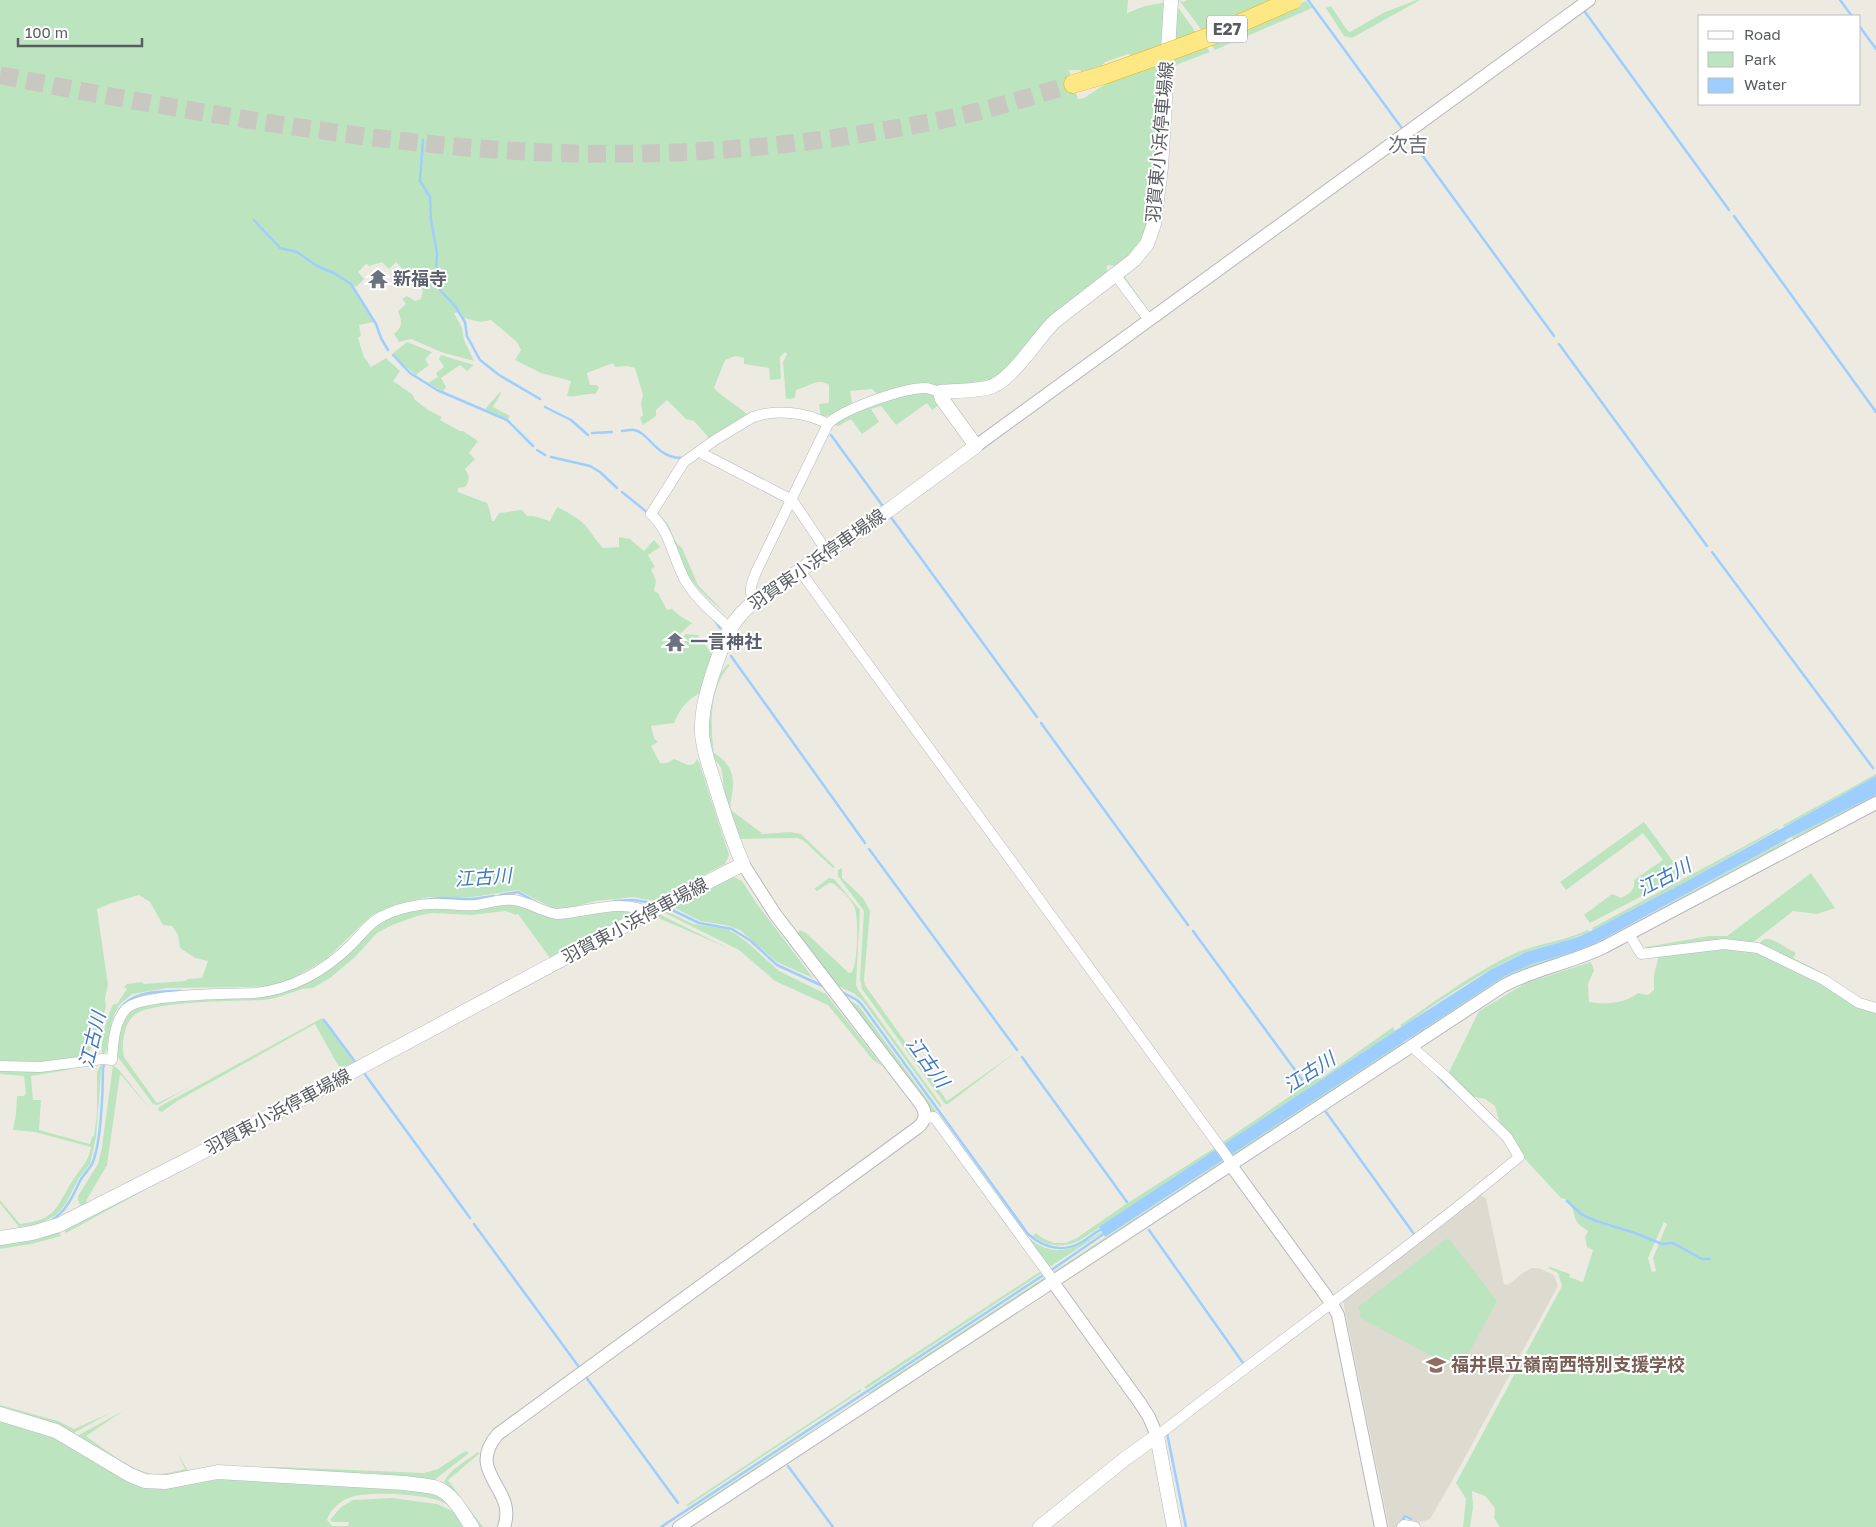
<svg xmlns="http://www.w3.org/2000/svg" width="1876" height="1527" viewBox="0 0 1876 1527" font-family="'Golos Text','Noto Sans JP',sans-serif">
	<rect width="100%" height="100%" fill="#edebe1"/>
	<!-- education -->
	<path fill="#dddacf" d="M1480 1195 1486 1198 1504 1284 1508 1285 1524 1272 1532 1268H1538L1554 1275 1558 1286 1452 1481 1430 1519 1417 1523 1405 1515 1397 1527H1389L1343 1301Z"/>
	<!-- green -->
	<path fill="#bce5bf" fill-rule="evenodd" d="M0 0H1128L1127 13 1145 6 1167 2 1166 46 1135 56 1128 54 1105 62 1100 68 1082 73 1080 70H1069L1078 99 1084 98 1107 83 1164 61 1157 169 1144 242 1117 266 1107 265V276L997 381 880 397 872 389 850 391 853 407 821 418 819 404 829 403V385C818 377 807 388 796 390L795 398 786 399 783 362 787 354 785 352 780 357 781 379 770 380 769 368 744 364V358L735 356 725 360 714 388C723 398 737 405 747 414L709 438 694 421 686 419 667 400 656 410V416L643 425 640 418 643 415 641 404 643 395 635 368 627 366 615 367 613 363 587 373 590 385H597L599 388 595 394C586 393 575 398 567 396L571 381 541 373 515 360 521 350 517 342 491 320 480 322 464 318 460 312 454 313 462 328 464 340 474 361 441 352 411 339 399 342 394 334C403 326 402 322 398 311L406 304 402 299 407 296 415 301 421 299 423 291 396 262 389 269 382 262 369 266 366 264 358 272 364 279 357 286 352 287 374 322 359 325 361 336 358 338 364 357 371 367 386 358 400 371 393 381 413 395 414 399 428 410 442 417 440 420 460 431H463L478 441 469 453 475 459 465 469C470 476 470 480 465 487L458 488V492L487 503 489 508 492 521H494L499 513C507 513 514 510 522 510L527 516H534L550 521 557 507C567 512 577 517 585 525 591 532 596 541 603 548L619 547V537L630 539 644 551 654 540 660 547 648 555 655 567 651 569 656 581 654 591 658 593 667 610 672 609 680 616 692 623 680 634H676L668 643 674 649 679 650 686 644 683 640 685 634 698 635 712 654 700 693C686 700 680 709 674 723L651 726 654 738 658 742 651 746 660 763H667L674 759 688 765 694 764 697 759 699 762 729 855 725 864 690 882 689 887 660 902 633 897 596 901 569 908H552L518 890 473 897H428L396 905 372 915 326 959 299 975 284 982 268 986 253 987 167 988 132 994 119 1005 115 1013 111 1025 106 1052 102 1054C101 1036 106 1021 113 1004H117L127 989 124 987 127 984 142 982 144 984 185 981 188 979 202 978 208 961 195 958 180 948 178 935 172 926 163 925 150 902 139 895 112 903 97 909 108 985 105 998 106 1007 99 1028 91 1037 92 1043 90 1051 82 1057 40 1063H0Z
		M1179 0 1183 2 1187 0H1277L1203 32Z
		M1417 0H1420L1352 38 1344 36 1326 8 1331 6 1347 30 1350 32 1385 12Z
		M1306 1 1312 8 1215 50 1210 43Z
		M1175 3 1197 34 1172 44Z
		M1205 45 1210 52 1173 66 1166 166 1157 232 1145 256 1123 274 1148 310 1143 307 1120 275 1143 254 1155 232 1166 140 1171 58Z
		M407 342 432 352 425 359 429 365 416 375 401 363 393 353Z
		M441 355 474 365 467 371 460 365 441 378 446 387 443 391 428 383 438 377 436 373 444 367 439 359Z
		M926 391 934 396 940 404 932 410 927 403 896 425 881 406 871 409 879 422 862 434 851 419 838 426 832 425C855 407 898 396 926 391Z
		M500 392 501 393 493 407 510 416 508 419 485 409Z
		M658 509C659 516 663 518 667 523 673 532 673 542 682 548L698 585 726 614C715 604 702 594 693 582 678 563 671 535 657 513Z
		M728 664 730 665C709 688 710 725 714 753 726 760 734 771 733 786 733 795 729 802 731 810L763 834 790 832 801 834 835 867 833 868 804 841 798 838 739 839C734 826 727 812 725 799 723 789 724 779 721 768 719 763 714 761 712 756 703 732 710 682 728 664Z
		M1876 774V776L1784 827 1783 825Z
		M1876 795V798L1794 839 1791 837Z
		M1644 822 1683 875 1590 923 1584 915 1612 894 1621 898C1630 893 1635 891 1634 880L1663 860 1643 833 1566 890 1560 882Z
		M1778 828 1779 829 1687 881 1593 930 1592 928Z
		M1786 840V843L1617 935 1603 942 1601 941Z
		M842 868V878L863 898 870 911 864 980 865 985 947 1101 1016 1052 948 1104H945L862 989 860 979 864 911 838 876V870Z
		M1811 873 1835 908 1817 914 1793 911 1752 943 1723 940 1707 941 1648 950 1646 947 1709 936H1727Z
		M730 875 742 881 757 904 813 978 777 962 740 930 725 925 700 921 673 907Z
		M829 878 834 879 860 910 856 985 859 991 942 1106 940 1107 862 1000 853 993 834 984 797 934 800 930 806 933 849 973 852 972C858 962 859 917 854 906 850 898 839 887 832 883H829L817 891 814 889Z
		M506 901 537 911 639 910 553 960 550 958 518 914 516 915 505 911 472 915 432 913 417 916 392 925 377 933 355 957 330 978 313 988 302 989 276 998 263 1000C237 1001 154 1001 136 1014 124 1022 121 1044 124 1057L156 1102 158 1103 193 1085 158 1105 153 1104 115 1053 117 1031 132 1006 288 988 377 921 412 909Z
		M664 910 693 924 726 929 733 932 748 943 779 971 826 994 882 1066 873 1060 828 1005 775 981 739 950 663 912Z
		M659 914 728 948 656 917 558 966Z
		M1587 930 1590 931C1567 943 1540 945 1517 956 1477 975 1438 1002 1402 1027L1400 1025C1438 1000 1476 970 1518 952 1540 943 1565 941 1587 930Z
		M1764 939C1777 938 1785 949 1796 953L1793 958 1815 969 1870 1005 1757 945Z
		M1598 942V945L1519 972 1411 1038 1409 1037 1503 977 1532 964 1574 952Z
		M1707 948 1750 949 1876 1010V1527H1500L1494 1518 1495 1508 1485 1496 1472 1491 1473 1508 1470 1527H1463L1466 1499 1456 1483 1562 1286 1558 1273 1548 1268 1550 1267 1570 1274 1569 1277 1583 1282 1593 1250 1587 1247 1585 1237 1588 1231C1584 1228 1578 1225 1576 1220 1571 1209 1575 1201 1561 1198L1523 1157 1500 1125 1495 1106 1485 1099 1470 1096 1450 1077 1449 1072 1479 1011 1526 983 1591 962 1594 970 1588 984 1589 1002C1605 1005 1626 1003 1638 993L1648 995 1654 990V975L1659 955ZM1664 1222 1667 1224 1653 1258 1656 1271 1652 1272 1648 1258Z
		M845 999 851 1001 859 1006 936 1111 934 1113 931 1111Z
		M322 1018 356 1065 335 1074 340 1069 315 1024 177 1101 162 1112 158 1110 159 1107Z
		M1393 1027 1395 1031 1222 1146 1220 1144 1318 1077 1320 1079Z
		M1403 1042V1044L1232 1157 1229 1156Z
		M102 1062H103L101 1072 96 1137 90 1164 79 1178 65 1205 56 1215 38 1225 19 1227 0 1203V1200L20 1224C60 1219 55 1206 75 1177 82 1166 89 1161 91 1147L35 1132 13 1130 16 1114 17 1096H24L26 1093 24 1076 0 1074V1068L80 1065 67 1070 31 1076 33 1100H41L39 1130 90 1144 92 1137 94 1136 97 1114V1072Z
		M113 1065 119 1070 151 1110 120 1074 107 1165 86 1201 87 1203 81 1207 78 1200V1196L98 1164 102 1147Z
		M1216 1147 1217 1149 1079 1241C1062 1248 1048 1247 1033 1236L1036 1233 1042 1238 1054 1243H1065L1077 1238 1126 1204Z
		M1225 1159V1161L1055 1272H1053Z
		M198 1161 66 1233 64 1229Z
		M59 1232 61 1236 31 1244 0 1249V1240Z
		M1101 1232 1102 1233 1048 1268 1028 1242 1030 1239C1057 1260 1076 1248 1101 1232Z
		M1446 1239 1450 1240 1497 1301 1459 1371 1361 1318 1358 1307Z
		M1041 1271 1042 1273 866 1389 864 1387Z
		M1045 1277 1046 1278 871 1393H868Z
		M861 1389V1391L688 1506 686 1505Z
		M865 1395 693 1511 691 1510Z
		M0 1405 58 1421 74 1429 110 1413 72 1434 0 1411Z
		M123 1411 86 1436C103 1448 133 1472 154 1474 165 1474 174 1472 185 1469L177 1452 188 1471 147 1479 77 1436Z
		M0 1418 50 1432 127 1478 203 1476 405 1487 437 1495 451 1506C446 1505 442 1501 437 1500 418 1494 370 1491 351 1497 341 1500 330 1510 327 1520L332 1526H348L349 1522H333L330 1520 341 1507 353 1500 392 1498 437 1504 457 1513 467 1527H0Z
		M465 1451 469 1453 433 1481 246 1468 280 1467 424 1473 438 1469Z
		M478 1452 480 1453 448 1480 483 1527H477L444 1483C448 1470 468 1460 478 1452Z"/>
	<!-- water -->
	<path fill="#9eceff" d="M1876 776V795L1791 837 1598 942 1574 952 1532 964 1503 977 1105 1237 1099 1227 1132 1205 1395 1031 1492 969 1526 952 1578 937 1593 930 1687 881Z"/>
	<g fill="none" stroke-linecap="round" stroke-linejoin="round">
		<!-- stream -->
		<path stroke="#9eceff" stroke-width="2.5" d="M1308 0 1401 127
			M1840 0 1852 16
			M1585 12 1729 210
			M1860 27 1876 49
			M1409 137 1554 336
			M423 140 420 181 430 197 431 220 437 253 436 270 440 290 455 306 465 322 467 336 480 360 499 375 540 399
			M1734 216 1876 412
			M254 220 280 248 297 252 317 266 334 273 351 284 376 324 381 338 388 350
			M1559 344 1707 546
			M393 355 410 373 437 390 507 420 533 446
			M545 407 571 420 588 435
			M622 431C626 431 631 429 634 430 649 432 656 459 683 458
			M592 433 612 432
			M831 435 882 505
			M537 450 545 455
			M551 457 590 466 600 472 617 488
			M622 492 648 513
			M890 516 1037 717
			M1712 552 1873 768
			M716 622 720 628
			M731 656 865 843
			M1041 723 1188 925
			M869 849 1017 1050
			M500 895 518 892 536 902
			M423 900 441 898 473 899 494 896
			M614 901 633 900 653 903
			M668 908 699 923 732 929 751 941 777 965 825 987
			M1193 931 1306 1085
			M840 991 857 1000 862 1005 1028 1234C1044 1248 1063 1253 1082 1242 1089 1238 1095 1232 1102 1229
			M118 1012C130 991 158 991 180 991
			M324 1020 356 1063
			M1022 1057 1127 1202
			M364 1073 470 1218
			M1438 1076 1450 1088
			M1326 1112 1414 1234
			M1567 1201 1581 1214 1596 1221 1635 1233 1662 1244 1673 1243 1702 1259H1710
			M52 1220C66 1211 72 1198 79 1183 82 1176 88 1171 92 1164 101 1145 103 1091 103 1068L105 1063
			M474 1224 579 1367
			M1149 1230 1243 1363
			M1050 1271 1105 1233
			M586 1377 678 1503
			M1167 1433 1186 1527
			M788 1466 833 1527
			M1401 1522 1405 1516 1411 1519
			M661 1527 1045 1274"/>
		<!-- motorway-tunnel -->
		<path stroke="#c8c8c1" stroke-width="18" stroke-dasharray="18 9" stroke-linecap="butt" d="M0 75C87 93 175 108 263 122 363 137 461 150 562 153 681 157 803 146 920 124 972 115 1023 99 1073 84"/>
		<defs>
			<path id="minor" d="M1114 273 1149 320
				M700 451 705 455 792 500 828 553
				M800 571 1228 1158 1230 1164
				M755 601C747 592 752 583 756 572L828 424
				M729 628C715 614 697 600 686 582 673 560 671 532 651 514L684 462 715 440 753 417C776 409 806 412 828 424 842 409 904 388 925 388 930 388 935 391 940 392
				M1629 934 1641 954 1724 944 1758 948 1824 980 1859 1003 1876 1008
				M0 1066 40 1067 103 1059 112 1060C113 1043 114 1022 126 1009 140 993 231 994 255 993 293 989 325 971 352 944 360 936 367 926 376 920 394 908 421 903 442 904 454 904 465 906 476 905 489 903 502 898 514 900 529 902 542 912 557 914 584 913 625 897 648 913
				M925 1118 934 1117 1050 1276 1052 1281
				M1157 1436C1277 1342 1402 1254 1519 1157L1507 1137 1445 1076 1411 1046
				M1402 1527 1404 1525 1415 1527"/>
			<path id="tertiary" d="M976 446 1589 0
				M1230 1164 1332 1304 1338 1315 1381 1527
				M1052 1281 1140 1403 1149 1417 1157 1436
				M504 1527C518 1488 464 1473 498 1434L917 1128C926 1121 927 1113 920 1103L775 914 743 864
				M679 1527 1503 986C1535 969 1571 963 1604 947L1876 803"/>
			<path id="secondary" d="M0 1238 32 1233 59 1225 191 1158 667 903 743 864C732 840 724 814 716 788 711 771 703 751 702 733 701 708 709 684 717 661 726 635 732 619 755 601L889 510 976 446 942 399 940 392C955 391 971 391 987 388 1011 383 1036 339 1055 321L1134 260 1147 244 1154 224 1161 167 1171 0
				M0 1414 56 1431 130 1475 145 1481 166 1482 218 1472 405 1483C416 1485 428 1485 437 1488 453 1494 463 1514 472 1527
				M1040 1527 1126 1458 1157 1436 1174 1527"/>
			<path id="motorway" d="M1073 84 1104 75 1160 55"/>
		</defs>
		<!-- minor casing -->
		<use href="#minor" stroke="#b6b8be" stroke-width="11"/>
		<!-- tertiary casing -->
		<use href="#tertiary" stroke="#b6b8be" stroke-width="14"/>
		<!-- secondary casing -->
		<use href="#secondary" stroke="#b6bac0" stroke-width="15"/>
		<!-- motorway casing -->
		<use href="#motorway" stroke="#edb300" stroke-width="19"/>
		<!-- minor -->
		<use href="#minor" stroke="#fff" stroke-width="10"/>
		<!-- tertiary -->
		<use href="#tertiary" stroke="#fff" stroke-width="12"/>
		<!-- secondary -->
		<use href="#secondary" stroke="#fff" stroke-width="14"/>
		<!-- motorway -->
		<use href="#motorway" stroke="#fee886" stroke-width="18"/>
		<defs>
			<path id="motorway-bridge" d="M1160 55 1211 36 1293 0"/>
		</defs>
		<!-- motorway-bridge casing -->
		<use href="#motorway-bridge" stroke="#edb300" stroke-width="19" stroke-linecap="butt"/>
		<!-- motorway-bridge -->
		<use href="#motorway-bridge" stroke="#fee886" stroke-width="18"/>
	</g>
	<!-- icons -->
	<defs>
		<symbol id="temple-bare" viewBox="-9 -9 18 18"><path d="M0-6L5-2H3V0L6.5 2.5H4V6H1.5V3h-3V6H-4V2.5H-6.5L-3 0V-2H-5Z" fill="#6b7280" stroke="#fff" stroke-width="2.5" paint-order="stroke"/></symbol>
		<symbol id="school-bare" viewBox="-9 -9 18 18"><path d="M0-5L7-2L0 1L-7-2ZM-4 1L0 2.5L4 1V4Q0 6-4 4Z" fill="#8d6e63" stroke="#fff" stroke-width="2.5" paint-order="stroke"/></symbol>
	</defs>
	<g fill-rule="evenodd">
		<use href="#temple-bare" x="364" y="265" width="28" height="28"/>
		<use href="#temple-bare" x="661" y="628" width="28" height="28"/>
		<use href="#school-bare" x="1422" y="1351" width="28" height="28"/>
	</g>
	<g text-anchor="middle" stroke-width="4" stroke-linejoin="round" paint-order="stroke">
		<!-- shield labels -->
		<rect fill="#fff" stroke="#8b8e91" stroke-width="1" x="1207" y="15.5" width="40" height="27" rx="4"/>
		<g font-size="16" font-weight="bold" fill="#595d62">
			<text x="1227" y="35">E27</text>
		</g>
		<!-- street labels -->
		<g font-size="18" fill="#595d62" stroke="#fff">
			<text transform="translate(1160 142) rotate(-85)" y="6">羽賀東小浜停車場線</text>
			<text transform="translate(817 560) rotate(-35)" y="6">羽賀東小浜停車場線</text>
			<text transform="translate(635 921) rotate(-28)" y="6">羽賀東小浜停車場線</text>
			<text transform="translate(278 1112) rotate(-28)" y="6">羽賀東小浜停車場線</text>
		</g>
		<!-- worship labels -->
		<g font-size="18" font-weight="bold" fill="#5b616d" stroke="#fff" text-anchor="start">
			<text x="393" y="285">新福寺</text>
			<text x="690" y="648">一言神社</text>
		</g>
		<!-- education labels -->
		<g font-size="18" font-weight="bold" fill="#785e54" stroke="#fff" text-anchor="start">
			<text x="1451" y="1371">福井県立嶺南西特別支援学校</text>
		</g>
		<!-- water labels -->
		<g font-size="19" font-style="italic" fill="#3f77c4" stroke="#fff">
			<text transform="translate(483 877) rotate(-4)" y="7">江古川</text>
			<text transform="translate(1664 877) rotate(-28)" y="7">江古川</text>
			<text transform="translate(92 1040) rotate(-76)" y="7">江古川</text>
			<text transform="translate(928 1062) rotate(54)" y="7">江古川</text>
			<text transform="translate(1309 1072) rotate(-33)" y="7">江古川</text>
		</g>
		<!-- quarter labels -->
		<g font-size="20" fill="#6a6e74" stroke="#fff">
			<text x="1408" y="152">次吉</text>
		</g>
	</g>
	<!-- legend -->
	<rect x="1698" y="15" width="162" height="90" fill="#ffffff" stroke="#bdbec0"/>
	<rect x="1708" y="31" width="25" height="8" fill="#ffffff" stroke="#bdbec0"/>
	<text x="1744" y="40" font-size="15" fill="#595d62">Road</text>
	<rect x="1708" y="52" width="25" height="15" fill="#bce5bf" stroke="#bdbec0"/>
	<text x="1744" y="65" font-size="15" fill="#595d62">Park</text>
	<rect x="1708" y="78" width="25" height="15" fill="#9eceff" stroke="#bdbec0"/>
	<text x="1744" y="90" font-size="15" fill="#595d62">Water</text>
	<!-- scale -->
	<path d="M18 38v8h124v-8" fill="none" stroke="#595d62" stroke-width="2.5"/>
	<text x="25" y="38" font-size="15" fill="#595d62" stroke="#ffffff" stroke-width="4" paint-order="stroke">100 m</text>
</svg>
